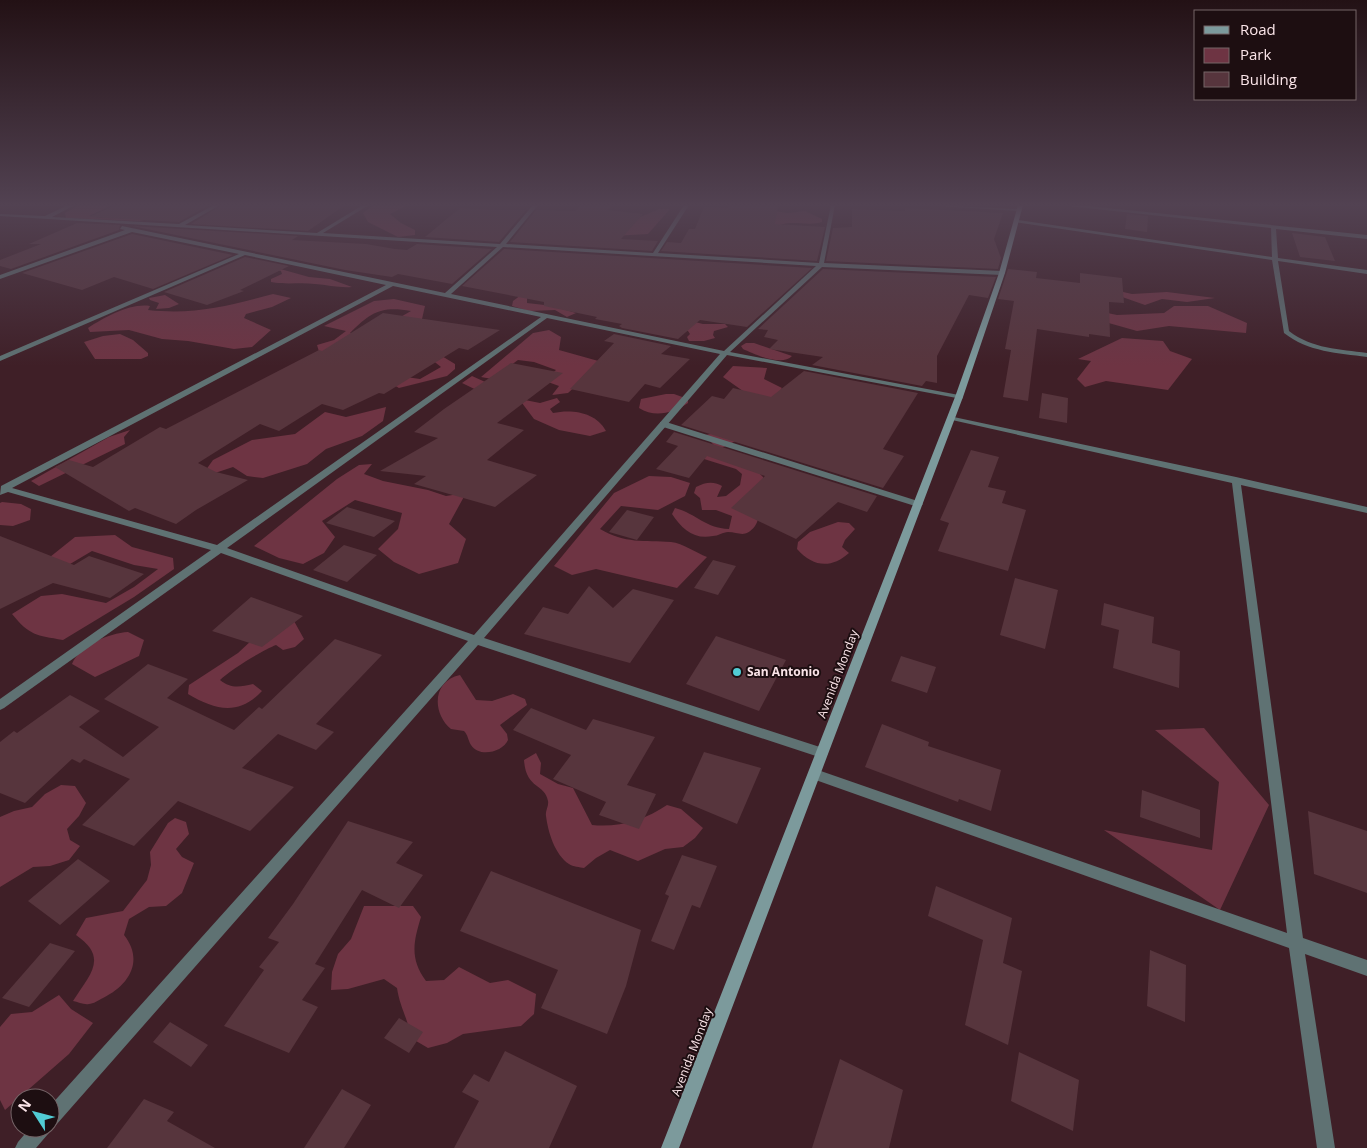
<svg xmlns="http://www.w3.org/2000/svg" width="1367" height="1148" viewBox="0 0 1367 1148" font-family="'Open Sans',sans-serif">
	<rect width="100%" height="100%" fill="#3f1f27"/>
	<!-- green -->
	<path fill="#6e3443" d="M79 205H112L89 216 102 218 174 205H213L139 221 66 218 65 213Z
		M374 205H408L390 214 401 223 415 230V235L398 237 368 222 363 213Z
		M659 209H670L648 234 612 236 631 221Z
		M767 210 788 213 805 211 822 219V222C807 227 787 218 775 228Z
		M266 265 309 277 330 279 352 287C339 288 328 285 315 284 300 282 288 285 271 282V279L282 274 281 271 271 268 185 297 175 295 172 292Z
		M1101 287 1132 294 1167 292 1215 298 1187 302 1162 299 1145 305 1108 292 1093 301 1098 311 1117 315 1164 313 1174 306H1208L1247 323 1246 333 1169 326 1137 331 1098 320 1052 322 1074 294Z
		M273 294 291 298 272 307 246 314 244 318 271 330 252 347 234 349 188 341 162 339 129 330 90 332 88 328C105 317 130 303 150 306L148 310C195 315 227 306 273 294Z
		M165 295 179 304 169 308 156 309 159 303 150 300 149 298Z
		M521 295 527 298V303L553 306 576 313 567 317 555 310 529 311 512 306 513 301Z
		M394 299 425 306 422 319H397L411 311C381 306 371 312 350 333L386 346 422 344 455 364V369L447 376 399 388 380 377 399 376 420 379 441 367 431 359 320 355 317 345 334 340 346 331 324 326 374 301Z
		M691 321 703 324H725L728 327 714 331 713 335 715 338 704 341H689L687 337 690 334 688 331 674 328Z
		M549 330 561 337 559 350 602 362 568 393 552 395 559 386 548 382 549 376 556 370 534 362 518 360 492 379 481 377 533 333Z
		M120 334 133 340 148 353V356L141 359H95L84 342 103 336Z
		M1122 338 1163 341 1170 351 1192 359 1168 390 1106 381 1085 387 1077 379 1091 361 1078 359Z
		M746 343H754L792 356C782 367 754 354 743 349L741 346Z
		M733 366 767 368 764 379 782 388 774 399V421L718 450 705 435 732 430 760 403 723 377Z
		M472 376 525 400 540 403 557 398 560 402 550 409 553 413C572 409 596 412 606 431L590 436 559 430 534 419 522 403 493 398 462 383Z
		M666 394H674L688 399V403C673 413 655 418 639 408L641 399Z
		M386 407 383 421 362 436 326 449 307 464 263 478 247 476 233 467 215 473 203 474 213 460 252 440 295 434 325 412 346 417Z
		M130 430 124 437 125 444 39 486 31 481 109 437Z
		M685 444 758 472 763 477C763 487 761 518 755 526 745 539 739 532 728 532 723 532 718 536 713 536 694 540 682 529 672 514L675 508C697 514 705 528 729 529L732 516 716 510H702L700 498 694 493 696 487C706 482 713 481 722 486L717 497 726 496 740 485 742 474 736 469 704 459Z
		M372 464 364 474 383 481 428 490 446 496 466 493 449 524 466 539 458 563 419 574 394 562 378 549 398 529 402 513 355 500 322 521 335 537 324 553 303 564 279 558 254 546 337 479 359 465Z
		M649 476 671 477 690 483 685 496 658 510 621 506 600 529C625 544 644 540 671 542 683 543 696 553 707 557L677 588 596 569 572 575 554 566 614 493Z
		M2 502 21 504 31 509 30 520 13 526 0 525V503Z
		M838 522 849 523 855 529 845 540 842 547 849 553C831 569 813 567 797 549L798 542 810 532Z
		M115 535 132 547 173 558 174 569 134 597 63 640C36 635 30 636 12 614L41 596 62 594 106 603 134 587 158 569 134 565 92 551 65 567 45 561 75 537Z
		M289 612 304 639 295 647 283 650 276 645C263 650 230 670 220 680 231 689 240 687 253 684L262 691C239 716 215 710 188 694L189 685 238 653 266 627Z
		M128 632 144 640 139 656 95 677 72 664C79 646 109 633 128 632Z
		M460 675 476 700 492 701 513 694 525 699 527 705 500 725 507 734 508 740C503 752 479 758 471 745 468 740 468 735 464 731L451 729C432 713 432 681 460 675Z
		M1204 728 1269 805 1220 910 1104 830 1212 850 1219 782 1155 730Z
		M536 753 541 763 540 774 558 784 573 788 592 825C618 828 645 820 667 805L681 809 703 828 695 838 683 847 665 849 638 861 610 850 596 858 584 868C580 867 573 867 569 864 555 855 548 832 546 816 545 811 549 806 548 801 545 783 526 790 524 760Z
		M61 785 75 786 86 803 79 816 67 829 70 840 80 846 69 860 50 866 33 867 0 887V817L14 811 32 807 45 794Z
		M175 818 186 822 189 834 176 849 182 857 194 863 182 893 166 906 149 907 129 919 124 935C144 960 130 985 103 998 99 1000 93 1004 89 1004 84 1005 78 1002 73 1001 90 974 109 958 76 935L86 918 123 911 147 880 151 865 150 852 168 823Z
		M364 906H413L421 917C413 943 410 959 426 981L444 980 459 967 490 983 508 980 536 994 534 1014 521 1026 463 1034 447 1043 428 1048 411 1038C408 1018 400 1008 397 988L384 979 348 989 331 990 332 972 338 954 351 939Z
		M59 995 71 1009 93 1023 69 1054 5 1110 0 1100V1027L11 1014 32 1012Z"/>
	<!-- building -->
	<path fill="#57353d" d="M116 205H209L179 222 89 217Z
		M222 205H345L308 231 191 224Z
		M580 205H613L607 210 643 214 621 239 658 241 652 251 510 242 536 210 576 211Z
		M729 205 778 206 775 224 825 227 817 261 661 251 667 242 681 243 689 229H695L704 207 728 208Z
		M460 208 498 210H526L499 242 425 237Z
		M905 208 1003 213 994 239 1001 258 998 269 826 261 833 228 852 227V209L905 211Z
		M1127 214 1148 216 1147 232 1125 229Z
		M77 223 120 225 119 230 11 269 0 266V260L41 244H29Z
		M132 226 298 236 292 240 366 244 395 249 407 250 417 244 492 249 452 284 398 274 392 277 345 270Z
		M1292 233 1325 237 1335 261 1300 257Z
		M132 234 233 255 153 289 114 277 82 290 22 273Z
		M504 249 812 268 747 327 700 320 678 339 622 328 619 326 622 324 595 319 597 317 544 306V302L462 286Z
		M245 257 289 266 240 290 244 291 207 305 164 292Z
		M823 269 996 277 988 298 969 295 937 356V383L926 381 922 386 812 365 823 357 769 349 778 340 764 337 768 330 758 329Z
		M1008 269 1037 272 1036 278 1080 283V273L1122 278 1124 303 1109 302 1110 337 1089 334V337L1037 329 1028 401 1003 397 1011 350 1005 349 1014 301 998 299Z
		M383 313 500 330 468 350 459 348 384 394 379 393 343 410 322 404 279 431 260 424 198 463 216 472 248 480 196 510 176 524 135 508 129 511 55 467 69 460 93 467 160 427 166 429 319 350 322 351Z
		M614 334 671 346 661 354 690 359 660 388 645 384 629 402 570 389 614 343 604 341Z
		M511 363 563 373 497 423 524 430 487 460 537 475 495 507 414 484 426 476 380 471 438 438 414 432 444 409Z
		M804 371 918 393 883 449 904 456 883 488 681 425 712 396 724 399 733 388 771 397Z
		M1042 393 1068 398 1067 423 1039 418Z
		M674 432 877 496 867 512 838 502 796 539 731 508 765 476 707 456 689 478 656 469 678 446 666 442Z
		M971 450 999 457 988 487 1006 491 1002 503 1026 510 1008 571 938 551 949 523 940 520Z
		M347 507 395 521 374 537 326 523Z
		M627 510 654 517 637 540 609 532Z
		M0 536 74 565 89 556 144 574 110 598 53 583 0 609Z
		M344 545 377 555 347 582 313 570Z
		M713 560 736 566 718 595 694 588Z
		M1015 578 1058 590 1045 649 1000 635Z
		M589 586 613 608 633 589 674 600 630 663 524 634 543 607 568 614Z
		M251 597 303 616 262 647 212 631Z
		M1104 603 1154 617 1152 643 1180 651 1179 688 1113 668 1119 630 1101 625Z
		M716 636 786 660 759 711 686 684Z
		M335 639 382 655 316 724 334 732 316 750 278 734 242 768 294 787 250 831 178 801 134 846 82 825 130 779 84 759 80 763 72 759 25 803 0 793V742L14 731 17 733 70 695 100 711 79 727 123 757 159 727 104 699 148 664 188 679 167 698 234 730 259 707 262 709Z
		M901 656 936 667 927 693 891 681Z
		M531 708 586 730 593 719 655 737 627 785 656 794 639 829 599 815 606 802 553 779 571 755 513 730Z
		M882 724 929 742 928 746 1001 770 991 811 959 799 958 802 865 767Z
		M704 752 761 768 737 824 682 801Z
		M1142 790 1200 810V838L1140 817Z
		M1308 811 1367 831V893L1314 874Z
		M348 821 413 842 396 863 423 875 399 908 362 890 315 964 325 968 302 1000 318 1007 289 1053 224 1026 264 970 259 967 279 942 268 938 293 904Z
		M682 855 717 866 700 908 692 905 674 950 651 941 669 896 665 894Z
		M78 859 110 881 60 925 28 901Z
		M491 871 641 930 626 986 607 1034 541 1008 558 970 460 931Z
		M936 886 1012 918 1003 963 1022 971 1008 1045 965 1025 983 940 928 916Z
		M50 943 75 951 29 1007 2 998Z
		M1150 950 1186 965 1185 1022 1147 1006Z
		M399 1018 423 1032 409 1053 384 1038Z
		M170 1022 208 1045 191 1067 153 1042Z
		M505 1051 577 1086 549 1148H454L479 1101 462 1092 474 1074 489 1082Z
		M1019 1052 1079 1080 1073 1131 1011 1101Z
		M840 1059 903 1090 889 1148H812Z
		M342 1089 371 1105 344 1148H304Z
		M144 1099 174 1112 167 1121 215 1148H107Z"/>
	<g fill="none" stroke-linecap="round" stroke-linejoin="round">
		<!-- service -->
		<path fill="#5f7273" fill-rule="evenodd" d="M660 422H666L921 502 923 504 921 506H915L660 426Z"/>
		<!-- minor -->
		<path fill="#5f7273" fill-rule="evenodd" d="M68 205H75L52 217 179 224 214 205H220L185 225 317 233 363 205H369L323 233 500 244 533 205H538L506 244 653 253 684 205H689L658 253 819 263 831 205H835L824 263 1002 271 1005 273 1002 275 822 267 730 352 959 395 963 397 962 399 727 355 484 638 826 749 828 753 826 757 822 758 478 645 56 1125 51 1128 48 1134 36 1148H15L18 1142 30 1128H50V1106L468 641 221 553 4 708 0 710V699L211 550 8 492 0 495 1 486 386 285 245 255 0 361V356L239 254 132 232 0 279V275L125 230 120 229 122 226 445 293 497 247 0 216V214L45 216ZM503 247 816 266 724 351 451 294ZM393 286 541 317 217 545 12 488ZM547 318 720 354 474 635 227 548Z
			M924 205 1020 209 1022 210 1020 211Z
			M1059 205H1079L1367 235V239L1276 229 1278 258 1367 270V274L1278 261 1289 331C1312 349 1340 349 1367 353V357C1338 353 1308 352 1284 333L1272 260 1015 222 1018 220 1272 257 1271 228Z
			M949 416 1236 477 1367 507V513L1241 485 1303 938 1367 960V976L1305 954 1335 1148H1317L1289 948 810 778 809 774 810 770 815 769 1287 933 1232 483 952 420H949Z"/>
		<!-- secondary -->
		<path fill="#7c9a9c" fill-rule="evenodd" d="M1018 205H1023L1005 273 963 397 679 1148H661L955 397 999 273Z"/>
	</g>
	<!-- sky -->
	<linearGradient id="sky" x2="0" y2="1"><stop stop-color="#231115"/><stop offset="0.56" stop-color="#524252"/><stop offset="1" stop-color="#524252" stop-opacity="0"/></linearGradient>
	<rect width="1367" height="366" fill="url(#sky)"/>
	<!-- markers -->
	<circle fill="#51ccd4" stroke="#1d0e11" stroke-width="2" cx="737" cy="672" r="5"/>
	<g text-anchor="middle" stroke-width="4" stroke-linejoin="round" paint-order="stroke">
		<!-- poi labels -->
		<g font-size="12" font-weight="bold" fill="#fae4e8" stroke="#1d0e11" text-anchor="start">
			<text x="747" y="676">San Antonio</text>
		</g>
		<!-- street labels -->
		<g font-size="12" fill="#fae4e8" stroke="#1d0e11">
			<text transform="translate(838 674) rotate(-69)" y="4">Avenida Monday</text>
			<text transform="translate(692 1052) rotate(-69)" y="4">Avenida Monday</text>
		</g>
	</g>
	<!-- legend -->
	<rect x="1194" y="10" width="162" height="90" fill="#1d0e11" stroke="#756467"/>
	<rect x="1204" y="26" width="25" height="8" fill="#7c9a9c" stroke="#756467"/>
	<text x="1240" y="35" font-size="15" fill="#fae4e8">Road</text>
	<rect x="1204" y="48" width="25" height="15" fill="#6e3443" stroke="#756467"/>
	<text x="1240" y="60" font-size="15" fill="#fae4e8">Park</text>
	<rect x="1204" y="72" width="25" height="15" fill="#57353d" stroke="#756467"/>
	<text x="1240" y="85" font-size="15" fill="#fae4e8">Building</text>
	<!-- north arrow -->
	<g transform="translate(35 1113) rotate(306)"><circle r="24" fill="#1d0e11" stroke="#756467"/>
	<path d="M0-4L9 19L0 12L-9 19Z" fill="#51ccd4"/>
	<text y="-8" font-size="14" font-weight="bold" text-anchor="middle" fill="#fae4e8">N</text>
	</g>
</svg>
